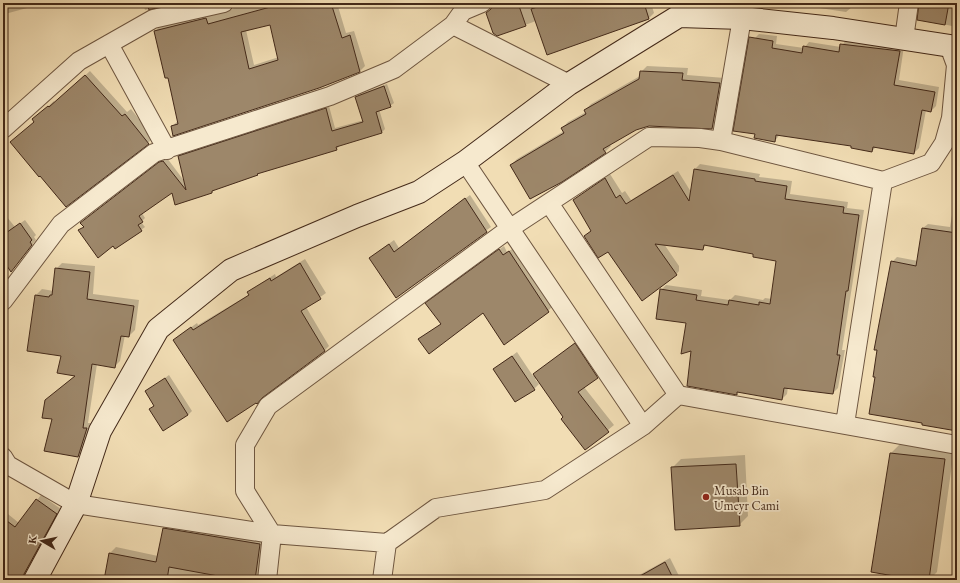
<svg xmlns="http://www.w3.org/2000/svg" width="960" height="583" viewBox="0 0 960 583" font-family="'EB Garamond',serif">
	<rect width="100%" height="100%" fill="#f1ddb4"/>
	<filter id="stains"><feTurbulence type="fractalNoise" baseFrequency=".005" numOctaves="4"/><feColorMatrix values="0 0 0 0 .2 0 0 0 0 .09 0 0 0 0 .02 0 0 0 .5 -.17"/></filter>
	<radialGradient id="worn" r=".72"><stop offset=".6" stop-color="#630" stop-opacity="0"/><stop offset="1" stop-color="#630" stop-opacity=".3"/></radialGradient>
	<!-- shadow -->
	<path fill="#0003" fill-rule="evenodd" d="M3 3H31V4L27 8 5 14Z
		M143 3H172L145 10Z
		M235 3H250L251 8 272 3H337L346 33 354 31 365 66 360 71 172 126 178 121 168 76 155 31 160 26 233 9ZM271 24 279 57 254 65 246 30Z
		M492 3H651L654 13 649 18 536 21 498 35 492 8Z
		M786 3H852V7L846 12Z
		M886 3H899L898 4Z
		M920 3H957V27L918 19Z
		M759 34 777 36 776 44 804 48 809 42 841 47 846 40 904 46 899 80 939 87 936 106 931 111 926 110 919 148 914 153 877 146 872 151 852 145 780 134 775 141 754 39Z
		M647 66 688 68 687 75 725 78 718 122 712 128 649 126 635 129 609 144 611 146 605 152 511 165 517 159 564 131 562 128 568 122 586 112 585 110 591 104 640 76 641 72Z
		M90 71 127 112 131 109 154 138 67 205 33 119 54 101 55 103Z
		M387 84 394 103 390 106 379 109 385 129 382 132 340 145 337 149 259 172 215 189 212 192H173L142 213 145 218 141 222 145 227 141 230 115 247 113 245 80 231 85 226V220L163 160 167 158 185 182 179 156 183 153 329 106 335 128 364 120 356 97 360 94Z
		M700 164 760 174 759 177 792 181 790 194 848 202 847 208 864 210 842 350H845L838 388 833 393 788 387 787 394 782 399 739 391 736 394 692 349 687 322 661 290 666 285 702 290 701 296 730 300 735 295 763 300 765 298 772 299 777 260 755 253 707 244 702 249 664 244 679 266V271L674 277 608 250 585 236 592 230 574 200 610 174 622 193 625 191 631 200 678 171 691 192 695 169Z
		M957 185V430L892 262 897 257 918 261 923 228 928 224 950 227Z
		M470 195 491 227 396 296 370 258 394 240 399 248Z
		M3 212 15 227 25 220 36 235 34 237 36 240 11 271 3 258Z
		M504 246 507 252 514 248 552 307 548 311 483 312 420 339 442 323 431 299Z
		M305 259 326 293 306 307 329 346 324 351 179 336 197 323 198 325 250 294 249 292 254 288 275 274 276 277Z
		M62 263 95 266 93 294 139 300 135 330 129 336 125 335 120 361 114 367 97 364 88 423H92L84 450 78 456 53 418 52 395 76 375 62 355 36 295 42 289 54 291 56 269Z
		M581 338 603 371 584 387 614 425 585 449 537 378 535 379 539 384 534 389 494 369 517 352 533 376Z
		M169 375 192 411 188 415 150 410 155 405 146 392Z
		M900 444 954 450 937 572 929 580 872 571 891 453Z
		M745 455 748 516 739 525 672 468 681 459Z
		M41 495 61 509 28 569 25 580H3V510L19 523Z
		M170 523 266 538 260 580H105L110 553 116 547 158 556 164 528Z
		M670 558 681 580H631L632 579Z"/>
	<!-- building -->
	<path fill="#9d876a" stroke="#432919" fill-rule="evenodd" d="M147 3H176L149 10Z
		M285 3H331L342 38 350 35 360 72 319 88 173 136 171 126 178 124 168 78H165L154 31 206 18 208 24ZM270 25 278 60 249 69 241 32Z
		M492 3H518L526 26 497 36 493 33 486 13 491 9Z
		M550 3H609L611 7 623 3H644L649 19 547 55 531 9Z
		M919 3H949L945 25 917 20Z
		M749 37 773 41 772 48 802 53 803 46 839 52 840 44 900 51 894 85 935 92 931 112 922 110 914 154 873 147 872 152 851 148V146L776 135 775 142 754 138 755 134 733 131Z
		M640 71 683 73 682 80 720 83 712 129 649 126 636 130 603 149 606 153 562 182 530 199 510 165 564 133 561 128 586 114 584 110 639 79Z
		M85 75 122 116 125 114 149 144 66 207 40 176 39 177 10 142 34 122 32 119 48 106 49 107Z
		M384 86 391 107 376 112 382 133 336 147 337 150 257 174 258 175 212 191V193L175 205 172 193 139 216 143 222 138 225 142 231 115 249 113 246 98 258 78 230 84 227 80 223 159 162 163 161 186 190 178 156 326 108 332 131 363 122 355 97Z
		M694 169 755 179V181L787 186 785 199 844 207 843 213 859 215 848 291H846L837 355H840L833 394 784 388 782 400 737 392V395L687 386 691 351 681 354 686 323 656 319 660 289 697 295 696 300 728 305 729 300 759 305V302L770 304 776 261 753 257V254L704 245 703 250 655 244 677 275 642 301 608 252 598 258 584 236 591 231 573 200 605 178 616 198 620 195 626 204 673 175 689 201Z
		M465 198 487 232 396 298 369 258 389 244 394 252Z
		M20 223 32 240 30 242 32 245 11 272 3 260V235Z
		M922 228 957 233V431L922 425V423L869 414 875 377H873L877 350H874L891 261 916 266Z
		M499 249 503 255 509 251 549 312 504 345 483 313 429 354 418 339 441 324 425 303Z
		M300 263 321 299 301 311 325 351 262 398 257 404 256 403 227 422 173 340 191 327 193 330 249 295 247 292 270 278 271 281Z
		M55 268 90 272 87 299 134 306 129 337 121 336 115 368 92 364 83 428H87L78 457 44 451 52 419 42 418 45 400 75 376 57 373 61 356 27 351 35 295 49 297 50 295H52Z
		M575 343 598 378 578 392 609 432 585 450 561 419 563 417 533 374Z
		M512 356 535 390 515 402 493 369Z
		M165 378 188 415 163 431 149 409 154 406 145 391Z
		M890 453 945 459 929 580H917L871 572Z
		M736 464 740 526 675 530 671 467Z
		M36 499 57 514 24 574 23 580H3V518L15 527Z
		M163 528 260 544 255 580H240L169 567 167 580H104L109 553 156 562Z
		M665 562 674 580H633Z"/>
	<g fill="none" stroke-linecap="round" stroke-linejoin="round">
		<defs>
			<path id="street" d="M453 25 569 84
				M904 39 909 3
				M109 44 167 150
				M3 129 79 61 153 19 224 3
				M721 141 742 18V3
				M465 162 643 426
				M549 203 678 395 957 445
				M3 301 61 224 154 153 330 96 394 69 453 25 463 11 482 3
				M845 424 883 181
				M3 457 8 465 76 504 272 534
				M272 534 245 491V445L268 406 509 229 649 137 700 138 721 141 883 181 931 163 944 143 951 118 956 65 949 46
				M387 543 436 508 545 490 643 426 678 395
				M267 580 272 534 387 543 382 580"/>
			<path id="secondary" d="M35 580 76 504 100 431 158 329 231 270 357 216 419 192 465 162 569 84 679 16 742 18 833 28 957 47"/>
		</defs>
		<!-- street casing -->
		<use href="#street" stroke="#6e5640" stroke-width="20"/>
		<!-- secondary casing -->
		<use href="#secondary" stroke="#432919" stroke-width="24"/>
		<!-- street -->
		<use href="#street" stroke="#f6e9ce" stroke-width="18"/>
		<!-- secondary -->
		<use href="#secondary" stroke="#f6e9ce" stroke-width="22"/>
	</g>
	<!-- markers -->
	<circle fill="#8f2418" stroke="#f6e9ce" stroke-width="1.5" cx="706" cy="497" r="4"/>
	<g text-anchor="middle" stroke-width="3.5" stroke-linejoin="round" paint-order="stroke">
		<!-- poi labels -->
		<g font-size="13" fill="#432919" stroke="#f6e9ce" text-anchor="start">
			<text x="714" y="495">Musab Bin<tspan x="714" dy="15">Umeyr Cami</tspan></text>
		</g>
	</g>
	<!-- margin -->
	<rect width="960" height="583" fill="none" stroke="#f1ddb4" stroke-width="16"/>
	<rect x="4" y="4" width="952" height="575" fill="none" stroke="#432919" stroke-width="2"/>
	<rect x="8" y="8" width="944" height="567" fill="none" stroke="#432919"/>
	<!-- north arrow -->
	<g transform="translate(42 541) rotate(279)" stroke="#f6e9ce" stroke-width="3" paint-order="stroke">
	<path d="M0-3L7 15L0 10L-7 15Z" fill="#432919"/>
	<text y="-6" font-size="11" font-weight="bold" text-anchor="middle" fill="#432919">K</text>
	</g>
	<rect width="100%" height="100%" filter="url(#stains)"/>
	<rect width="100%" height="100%" fill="url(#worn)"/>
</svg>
